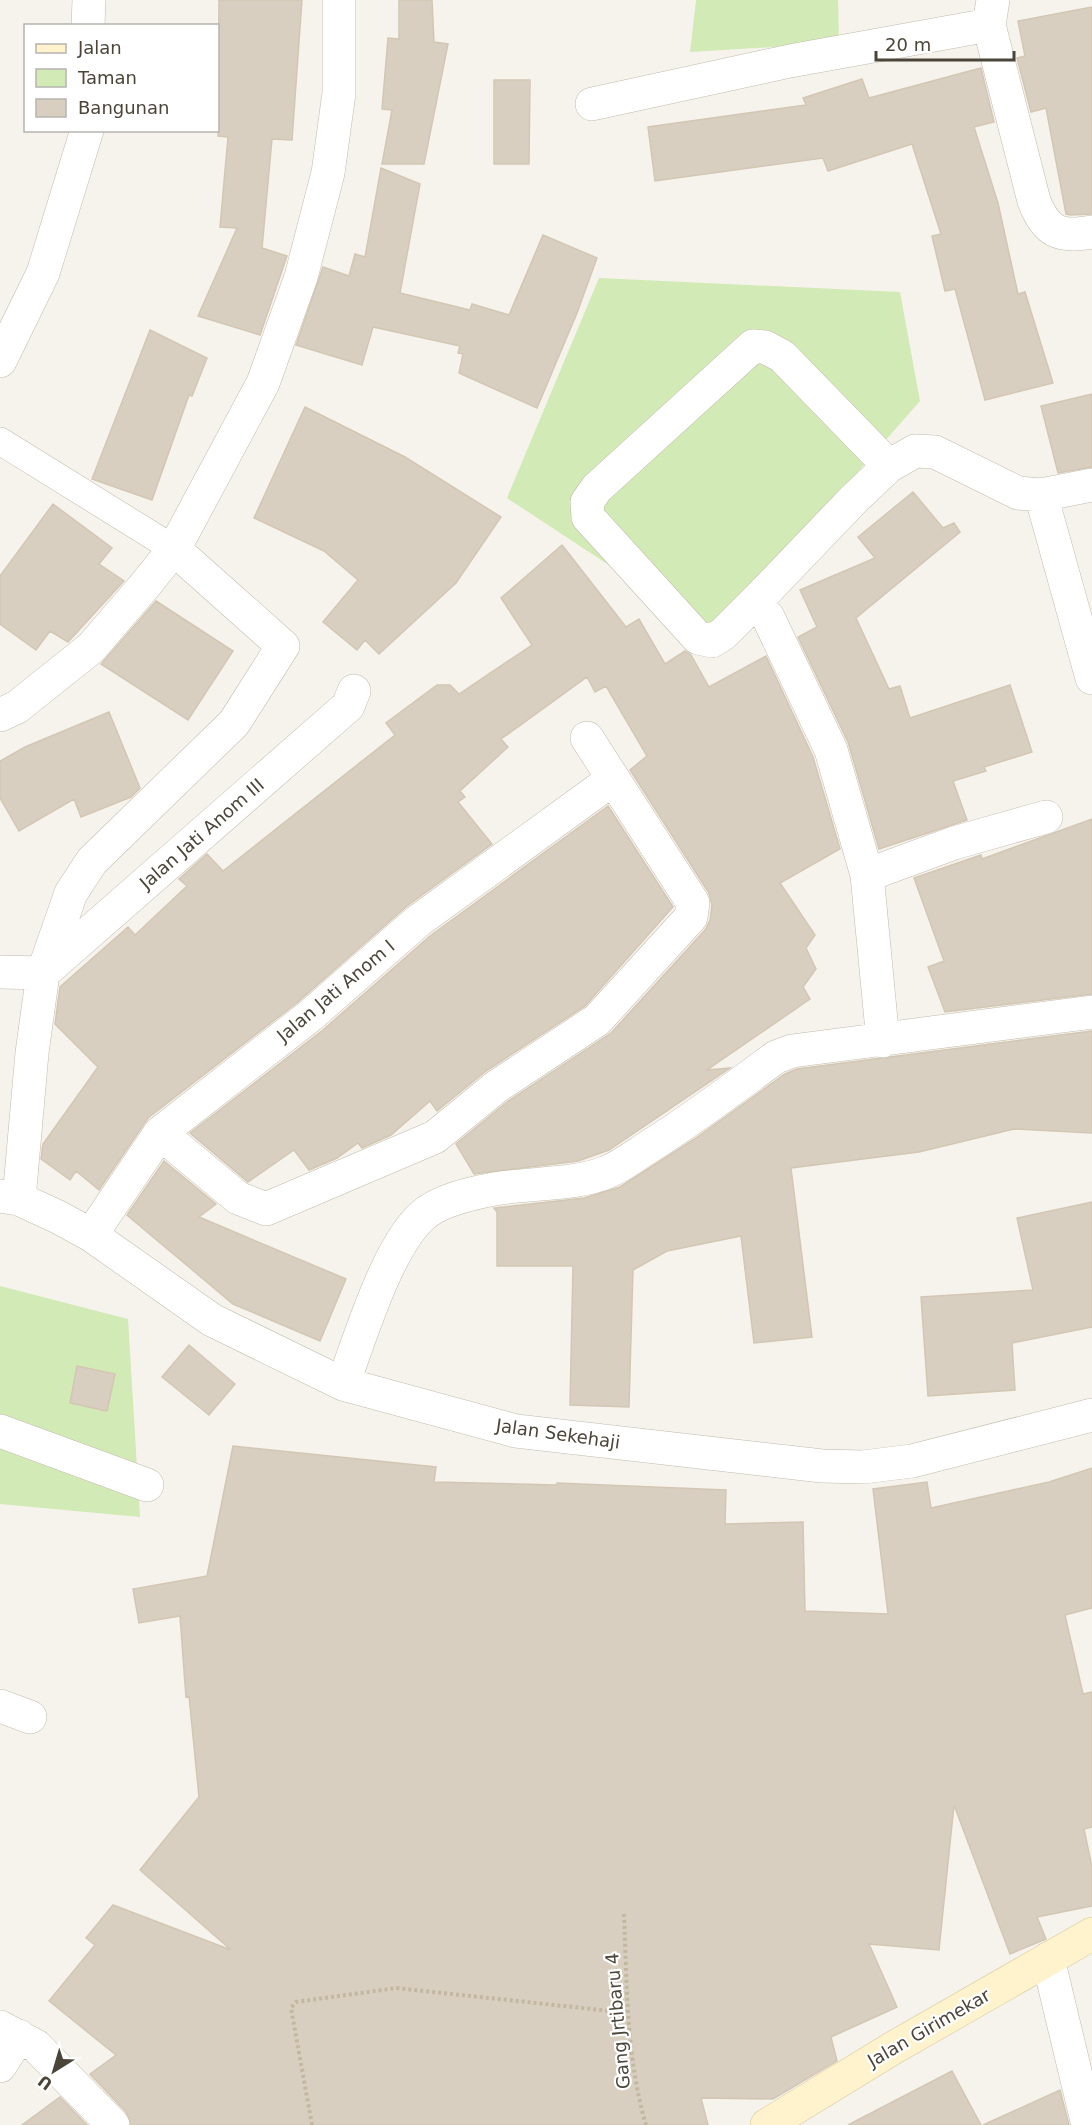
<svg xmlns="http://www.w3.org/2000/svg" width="1092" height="2125" viewBox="0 0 1092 2125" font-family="'DejaVu Sans',sans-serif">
	<rect width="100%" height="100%" fill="#f6f3ec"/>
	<!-- green -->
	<path fill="#d2eab5" d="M696 0H838L839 43 690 52Z
		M599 278 900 292 920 401 715 635 507 498Z
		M0 1286 128 1319 140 1517 0 1504Z"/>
	<!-- building -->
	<path fill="#d8cfc1" stroke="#d3c7b4" stroke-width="1.5" d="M219 0H302L292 140 272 139 262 248 287 256 260 335 198 316 237 228 220 227 228 137 218 136Z
		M399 0H432L434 42 448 44 424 164H382L392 110 382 109 388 38 399 39Z
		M1092 7V214L1071 215 1066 214 1046 108 1031 112 1017 58 1025 56 1018 21Z
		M981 68 994 122 974 127 998 203 1018 294 1025 292 1053 383 985 400 955 289 945 291 932 236 941 234 912 144 828 171 823 158 655 181 648 127 806 105 803 98 862 79 869 98Z
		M494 80H530L529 164H494Z
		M381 168 420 184 400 293 470 310 472 304 509 315 543 235 597 258 577 313 537 408 459 373 463 354 458 353 460 346 373 327 362 365 296 345 323 267 349 276 355 254 365 257Z
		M150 330 207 358 192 396 189 395 152 500 92 479Z
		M1092 394V467L1058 473 1041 406Z
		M305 407 405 457 501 517 456 583 379 654 365 640 357 650 323 622 358 580 324 551 254 518Z
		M913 492 943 528 954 523 960 532 856 618 889 689 900 686 910 718 1010 685 1032 752 984 767 986 771 953 781 967 820 879 849 848 742 798 637 817 627 800 590 875 558 858 537Z
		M53 504 112 548 99 564 124 581 68 642 50 631 36 650 0 624V576Z
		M562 545 626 627 639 619 665 664 685 651 691 655 709 687 766 656 813 757 840 849 780 883 815 935 806 948 816 969 803 987 810 999 707 1070 730 1068 609 1150 578 1161 474 1174 456 1144 507 1102 611 1033 705 930 710 920 712 905 709 893 630 770 647 756 606 686 595 692 587 677 501 739 508 747 460 791 465 797 458 802 492 844 407 906 299 1001 148 1118 99 1190 76 1171 70 1180 41 1159 43 1144 98 1067 55 1024 60 987 128 927 135 935 187 886 179 879 207 854 223 871 395 735 386 723 437 685H450L459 694 532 645 501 598Z
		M156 601 233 651 188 720 101 664Z
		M109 712 140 788 131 797 81 817 74 799 19 831 0 798V761L25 747Z
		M608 806 673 907 585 1006 486 1071 437 1111 430 1101 391 1135 362 1148 358 1143 337 1158 309 1170 294 1150 248 1182 190 1133 323 1030 430 936Z
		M1092 819V994L945 1012 928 967 944 961 914 878 981 855 982 859Z
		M1092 1031V1133L1014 1129 919 1152 791 1168 812 1337 754 1343 741 1236 667 1251 633 1270 629 1407 570 1405 573 1266H497V1212L494 1208 584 1198 620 1187 693 1140 785 1074 797 1069Z
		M164 1161 216 1204 199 1217 346 1279 320 1341 233 1304 127 1215Z
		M1092 1202V1327L1012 1343 1015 1390 928 1396 921 1297 1033 1290 1017 1218Z
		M189 1345 235 1384 209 1415 162 1377Z
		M77 1366 115 1374 107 1411 70 1403Z
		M233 1446 436 1467 434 1482 557 1485V1483L726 1490 725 1524 803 1522 805 1611 888 1614 873 1489 927 1482 931 1508 1049 1482 1092 1468V1608L1065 1615 1083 1694 1092 1692V1827L1084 1829 1092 1867V1906L1037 1917 1046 1939 1010 1954 954 1805 939 1950 869 1944 897 2007 831 2037 837 2061 773 2099 701 2098 708 2125H131L126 2112 90 2074 116 2055 49 2001 95 1945 86 1938 113 1905 231 1950 140 1870 199 1797 189 1696 186 1697 180 1616 139 1623 133 1589 207 1576Z
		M952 2071 981 2125H848Z
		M1060 2090 1069 2125H983Z
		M60 2097 87 2125H22Z"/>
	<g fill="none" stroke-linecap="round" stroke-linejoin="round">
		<defs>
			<path id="lane" d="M0 441 174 549"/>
			<path id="street" d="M993 0 989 25 1034 201C1046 232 1059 238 1092 232
				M88 26 89 0
				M592 104 790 61 989 25
				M0 361 43 273 87 130
				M889 466 782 356 765 347 753 346 597 488 587 502 588 517 698 638 712 641 723 634 762 595 854 499 889 466 915 451 935 452 1018 493 1041 495 1092 485
				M1041 495 1092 678
				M768 617 831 750 867 875 883 1041
				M0 715 17 707 91 648 146 584 174 549 263 383 301 277 328 173 339 93V0
				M867 875 954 843 1046 817
				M0 972 43 973 348 706 354 691
				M160 1133 238 1198 266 1209 435 1137 496 1087 597 1020 691 917 693 903 587 738
				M0 1196 19 1199 58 1217 91 1235 212 1320 343 1384 516 1431 822 1466 863 1467 912 1461 1092 1415
				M19 1199 32 1053 43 973 71 893 92 861 234 723 283 646 174 549
				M91 1235 160 1133 311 1015 418 921 613 779
				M343 1384C360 1338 387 1248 422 1216 439 1200 473 1193 494 1189 528 1183 577 1185 607 1172 622 1166 636 1155 650 1146 693 1119 734 1088 776 1057L792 1051 1092 1012
				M0 1431 147 1485
				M0 1706 30 1717
				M1048 1959 1088 2125
				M0 2027 36 2046 113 2125
				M0 2066 19 2036"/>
			<path id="secondary" d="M767 2125 893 2048 1092 1934"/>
		</defs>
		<!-- lane casing -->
		<use href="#lane" stroke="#c2bbae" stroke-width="28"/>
		<!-- street casing -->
		<use href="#street" stroke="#c2bbae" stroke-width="34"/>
		<!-- secondary casing -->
		<use href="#secondary" stroke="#d6c79b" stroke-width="34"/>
		<!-- path -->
		<path stroke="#c4b79f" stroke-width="4" stroke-dasharray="3 3" stroke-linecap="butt" d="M624 1914C627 1983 626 2058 646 2125
			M312 2125 291 2008 296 2002 396 1988 629 2013"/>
		<!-- lane -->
		<use href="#lane" stroke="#fff" stroke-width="27"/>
		<!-- street -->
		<use href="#street" stroke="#fff" stroke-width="33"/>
		<!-- secondary -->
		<use href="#secondary" stroke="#fff3cd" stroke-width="33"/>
	</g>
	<g text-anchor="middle" stroke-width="4.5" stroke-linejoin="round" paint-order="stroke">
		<!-- street labels -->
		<g font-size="18" fill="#4b4439" stroke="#fff">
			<text transform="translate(202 834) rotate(-41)" y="6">Jalan Jati Anom III</text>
			<text transform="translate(336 991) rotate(-40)" y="6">Jalan Jati Anom I</text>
			<text transform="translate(558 1434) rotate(8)" y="6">Jalan Sekehaji</text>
			<text transform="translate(618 2021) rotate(-95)" y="6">Gang Jrtibaru 4</text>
			<text transform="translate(929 2028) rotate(-30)" y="6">Jalan Girimekar</text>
		</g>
	</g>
	<!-- legend -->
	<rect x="24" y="24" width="195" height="108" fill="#ffffff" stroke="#b7b4b0" stroke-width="1.5"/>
	<rect x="36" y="44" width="30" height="9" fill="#fff3cd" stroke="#b7b4b0" stroke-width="1.5"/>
	<text x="78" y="54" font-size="18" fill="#4b4439">Jalan</text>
	<rect x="36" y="69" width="30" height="18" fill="#d2eab5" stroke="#b7b4b0" stroke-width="1.5"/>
	<text x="78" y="84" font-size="18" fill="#4b4439">Taman</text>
	<rect x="36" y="99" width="30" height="18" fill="#d8cfc1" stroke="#b7b4b0" stroke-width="1.5"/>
	<text x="78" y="114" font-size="18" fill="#4b4439">Bangunan</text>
	<!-- north arrow -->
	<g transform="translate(54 2071) rotate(217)" stroke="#ffffff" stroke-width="4.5" paint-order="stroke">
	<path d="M0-4.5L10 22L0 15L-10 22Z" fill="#4b4439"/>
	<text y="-9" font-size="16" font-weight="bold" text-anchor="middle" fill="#4b4439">U</text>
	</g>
	<!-- scale -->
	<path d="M876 51v9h138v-9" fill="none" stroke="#4b4439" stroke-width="3"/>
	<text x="885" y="51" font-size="18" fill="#4b4439" stroke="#ffffff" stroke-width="4.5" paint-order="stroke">20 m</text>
</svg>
